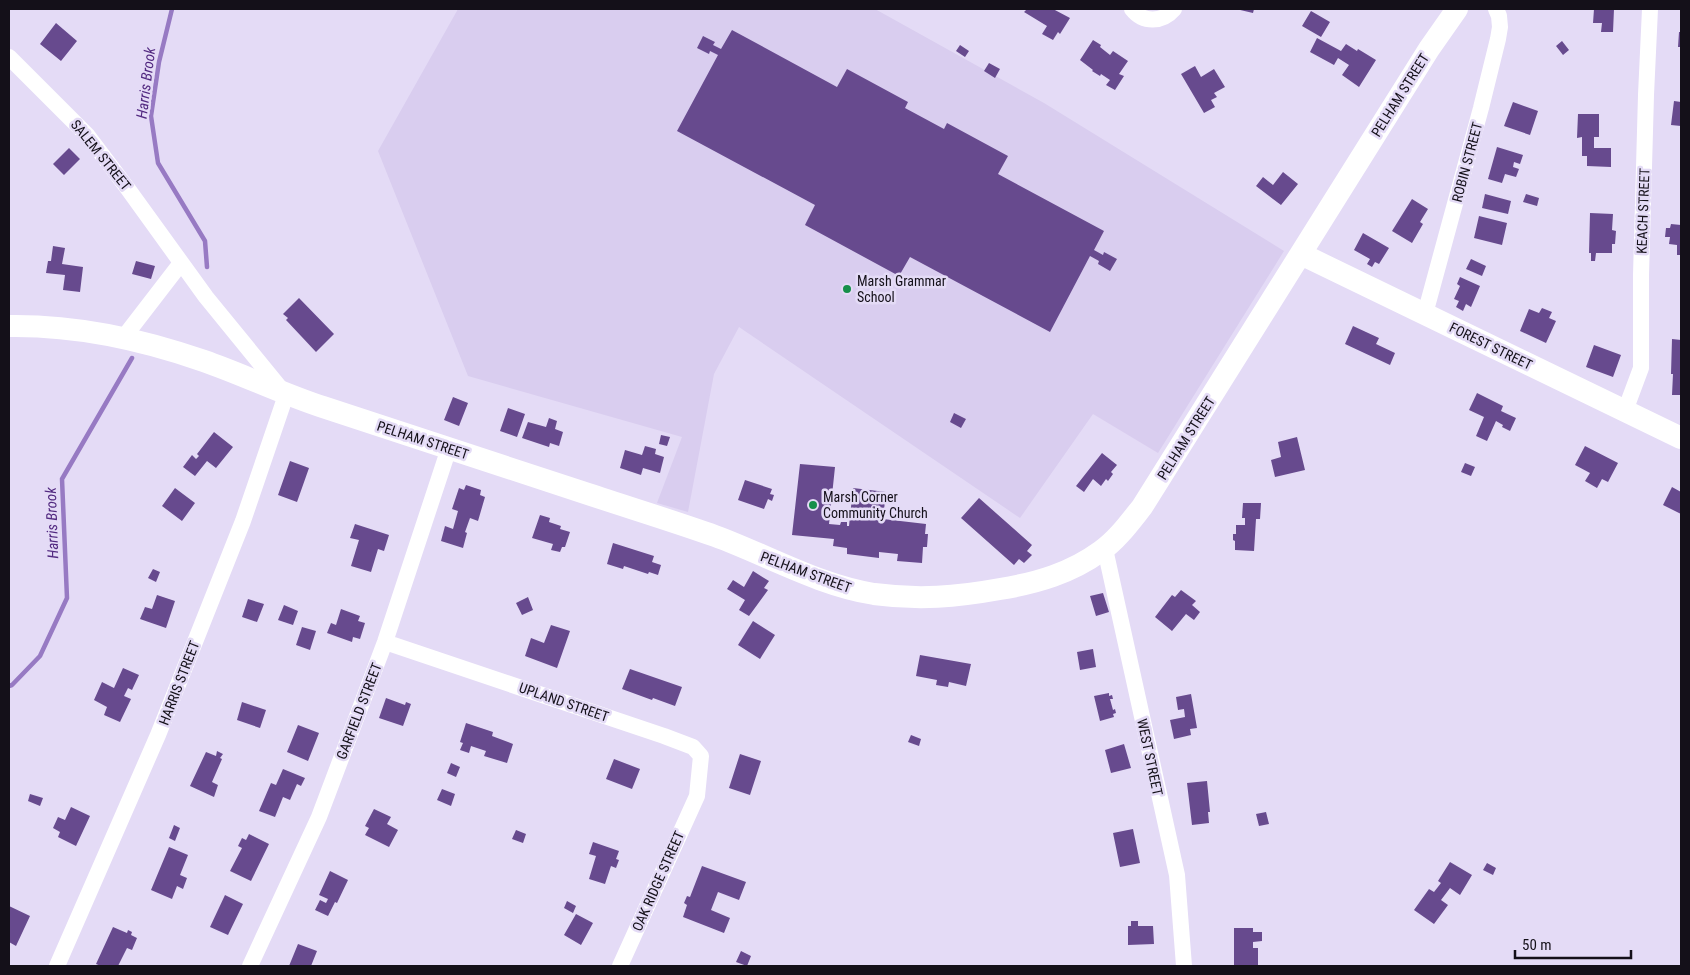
<svg xmlns="http://www.w3.org/2000/svg" width="1690" height="975" viewBox="0 0 1690 975" font-family="'Roboto Condensed',sans-serif">
	<rect width="100%" height="100%" fill="#e4dbf6"/>
	<!-- built -->
	<path fill="#d9cdef" d="M458 9H875L1044 103 1284 251 1158 453 1093 414 1020 518 739 327 714 374 688 512 657 503 682 437 468 376 378 151Z"/>
	<g fill="none" stroke-linecap="round" stroke-linejoin="round">
		<!-- stream -->
		<path stroke="#977ac3" stroke-width="4.5" d="M172 9 159 62 151 116 158 163 205 241 207 267
			M9 686 12 685 40 656 67 598 62 479 132 358"/>
	</g>
	<!-- building -->
	<path fill="#674a8e" d="M1027 9H1053L1070 18 1060 34 1058 32 1053 40 1042 34 1047 26 1024 12Z
		M1236 9H1254L1253 13Z
		M1594 9H1614L1613 32H1601L1602 23H1593Z
		M1311 11 1330 22 1321 37 1302 26Z
		M56 23 77 41 61 61 40 44Z
		M732 30 837 87 847 69 908 102 905 108 944 129 947 123 1008 156 998 174 1104 231 1094 250 1103 255 1104 252 1117 259 1110 271 1098 264 1099 261 1090 256 1050 332 910 257 899 276 805 225 815 205 677 131 718 55 710 51 709 54 697 48 703 36 715 42 713 45 721 49Z
		M1679 32H1681V47H1678Z
		M1317 38 1341 51 1346 44 1357 51 1358 49 1376 60 1359 87 1342 75 1349 65 1338 58 1334 65 1310 52Z
		M1093 40 1101 45 1100 47 1110 55 1113 51 1128 61 1119 74 1124 76 1115 90 1106 85 1110 80 1101 74 1100 76 1092 71 1093 70 1080 60Z
		M1562 41 1569 50 1563 55 1556 46Z
		M960 45 969 51 965 57 956 51Z
		M989 63 1000 69 995 78 984 71Z
		M1195 66 1201 77 1214 69 1225 87 1214 93 1217 97 1211 100 1215 107 1204 113 1181 74Z
		M1674 101 1681 102V126L1671 125Z
		M1513 102 1538 111 1530 135 1504 126Z
		M1578 114H1599V137H1594V148H1611V167L1587 166V156H1582V137L1577 138Z
		M1497 147 1523 155 1520 164 1514 162 1513 167 1519 169 1516 177 1505 174 1502 183 1488 179Z
		M69 148 80 159 64 175 53 164Z
		M1283 172 1298 184 1281 205 1256 186 1263 177 1273 185Z
		M1485 194 1511 201 1508 214 1482 208Z
		M1526 194 1539 198 1537 206 1523 202Z
		M1412 199 1428 209 1420 222 1423 224 1412 243 1392 231Z
		M1590 213 1613 214 1612 230 1616 231 1615 244H1612V253H1596L1595 261H1591V253H1589Z
		M1479 216 1507 223 1502 245 1474 238Z
		M1671 224 1681 225V255H1677V245L1669 244 1670 237H1665L1666 228H1670Z
		M1363 233 1389 248 1379 264 1375 262 1372 267 1367 264 1370 259 1354 250Z
		M53 246 65 248 62 264 83 267 80 292 63 290 65 275 46 273 48 261H51Z
		M1471 259 1486 266 1482 276 1466 269Z
		M136 261 155 266 151 279 132 274Z
		M1460 277 1480 286 1471 307 1466 304 1463 311 1456 307 1459 301 1454 299 1460 286 1457 284Z
		M299 298 334 334 316 352 286 320 288 318 283 314Z
		M1542 308 1552 312 1549 318 1556 321 1546 343 1520 331 1529 309 1539 313Z
		M1353 326 1379 338 1376 344 1395 353 1390 365 1345 344Z
		M1672 339 1681 340V395H1672L1673 374H1671Z
		M1594 345 1621 355 1613 377 1586 367Z
		M1477 393 1503 406 1501 411 1516 418 1510 431 1502 427 1503 425 1496 421 1487 441 1476 436 1484 417 1469 410Z
		M453 397 468 403 459 426 444 420Z
		M508 408 525 414 517 437 500 431Z
		M954 413 966 419 961 428 950 422Z
		M549 418 557 421 555 429 563 432 559 446 550 443 549 447 522 438 528 422 546 427Z
		M214 432 233 447 216 468 207 461 195 476 183 467 192 455 196 459 199 456 197 454Z
		M661 435 670 437 667 446 659 444Z
		M1297 437 1305 470 1275 477 1271 460 1281 457 1278 442Z
		M645 446 656 449 655 454 664 457 660 473 643 468 641 475 620 468 625 450 642 455Z
		M1585 446 1618 463 1608 482 1602 479 1597 488 1585 481 1590 473 1575 465Z
		M1102 453 1117 465 1111 472 1113 474 1108 481 1106 479 1101 486 1093 479 1084 492 1076 486Z
		M290 461 309 468 297 502 278 495Z
		M1465 463 1475 467 1471 476 1461 472Z
		M800 464 835 467 829 524 840 525 841 522H847V526H849L853 488 886 492 883 519 926 524 925 534H928L927 547H923L922 563 897 561 898 554 879 552V558L847 554V548L833 546 834 539 792 535Z
		M745 480 772 489 770 494 774 495 772 501 768 499 764 509 738 500Z
		M466 485 481 490 480 495 485 497 478 521 470 518 465 532 467 533 463 548 441 541 445 526 453 529 458 511 452 509 459 488 464 490Z
		M1672 487 1681 492V514L1663 505Z
		M175 488 195 503 182 521 162 506Z
		M979 498 1032 545 1027 551 1032 555 1024 563 1019 559 1014 565 961 518Z
		M1243 503H1261L1260 519H1256L1254 551 1235 550V541L1233 540V534H1236V525H1245V518H1242Z
		M540 515 550 518 549 522 561 526 560 529 570 532 565 547H562L560 552 551 550 553 544 532 538Z
		M355 524 389 535 384 551 378 549 371 572 351 566 359 540 350 538Z
		M613 543 654 556 652 562 661 565 658 575 649 572 648 574 624 566 623 569 607 564Z
		M153 569 160 572 156 582 148 578Z
		M753 571 769 581 764 588 768 590 749 616 739 610 745 600 727 589 733 580 744 587Z
		M1181 590 1196 601 1192 605 1200 612 1194 620 1186 614 1172 631 1155 617 1172 595 1175 597Z
		M1103 593 1109 612 1096 616 1090 596Z
		M157 595 175 601 166 628 140 619 145 607 152 609Z
		M528 597 533 610 522 615 516 603Z
		M248 599 264 604 257 622 242 617Z
		M284 605 298 611 293 625 278 620Z
		M341 609 360 616 358 621 365 623 360 639 353 637 352 642 327 633 331 623 336 625Z
		M753 621 775 635 760 659 738 645Z
		M551 625 570 631 557 668 525 656 531 638 544 643Z
		M302 627 316 631 310 650 296 645Z
		M1093 649 1096 667 1080 670 1077 652Z
		M920 655 971 664 966 686 949 682 948 687 936 685 937 680 916 676Z
		M123 668 139 675 132 690 128 688 124 696 131 699 120 722 104 715 107 707 94 700 102 682 114 688Z
		M630 669 682 687 675 706 653 698 652 700 622 689Z
		M1109 693V696L1112 695 1113 699H1110L1113 710 1115 709 1116 713 1113 714 1114 717 1100 721 1094 696Z
		M1191 694 1197 728 1190 729 1191 735 1174 739 1170 720 1185 717 1184 709 1178 710 1176 697Z
		M386 698 405 705 406 702 411 704 403 726 379 718Z
		M242 702 266 710 260 728 237 720Z
		M466 723 493 732 492 736 513 744 507 763 484 756 486 751 471 746 469 753 460 750 463 743 460 742Z
		M298 725 319 733 308 761 287 752Z
		M911 735 921 739 919 746 908 742Z
		M1124 744 1131 768 1111 773 1105 750Z
		M217 751 223 754 220 758 222 759 212 782 218 785 214 797 190 786 206 752 216 756Z
		M740 754 761 761 750 795 729 788Z
		M614 759 640 769 632 789 606 779Z
		M451 763 460 767 456 777 447 773Z
		M283 769 305 778 301 786 297 784 290 800 283 797 275 817 259 811 271 783 276 785Z
		M1207 781 1210 812H1208L1209 823 1192 825 1187 783Z
		M442 789 455 794 451 806 437 800Z
		M30 794 43 798 40 806 28 801Z
		M71 807 90 816 76 846 58 837 60 832 53 828 58 817 65 820Z
		M374 809 391 817 387 824 398 830 389 847 365 835 369 828 365 826Z
		M1266 812 1269 824 1259 826 1256 814Z
		M174 825 180 828 175 841 169 838Z
		M1133 829 1140 863 1120 867 1113 833Z
		M516 830 526 834 523 843 512 839Z
		M249 834 269 844 251 881 230 871 242 848 238 846 242 838 246 840Z
		M593 842 619 851 616 859 619 860 616 868 611 866 605 884 589 879 596 856 589 854Z
		M169 847 188 855 180 875 187 878 183 889 177 886 172 899 151 890Z
		M1450 862 1472 875 1460 895 1450 888 1441 900 1448 905 1434 924 1414 910 1429 889 1434 892 1441 883 1438 881Z
		M1487 863 1496 868 1493 875 1483 870Z
		M702 866 746 882 739 900 718 892 711 910 730 918 724 933 683 917 687 905 684 903 687 896 690 897Z
		M330 871 348 880 337 903 335 902 328 916 315 910 320 900 326 903 328 899 319 895Z
		M225 895 243 904 228 935 210 927Z
		M567 901 576 906 573 913 564 908Z
		M9 906 30 916 16 946 9 942Z
		M576 914 593 923 581 945 564 935Z
		M1131 921H1138V926H1153L1154 944 1128 945V926H1131Z
		M113 927 127 933 128 930 132 932 131 935 137 938 132 950 127 948 118 966H101L96 964Z
		M1234 928H1253V932H1262V941L1253 942V948H1258V965H1234Z
		M298 944 317 951 311 966H289Z
		M741 951 751 956 747 966 736 962Z"/>
	<g fill="none" stroke-linecap="round" stroke-linejoin="round">
		<!-- street -->
		<path stroke="#fff" stroke-width="16" d="M1132 9C1143 23 1162 23 1174 9
			M9 57 88 136 128 189 206 297 286 395 243 521 158 735 57 966
			M1425 314 1481 108 1498 39 1500 27 1499 16 1496 9
			M124 337 181 263
			M1625 411 1641 368V275L1646 95 1650 9
			M1105 549 1177 875 1184 966
			M385 642 664 736 693 747 701 756 697 796 620 966
			M250 966 319 817 385 642 449 448"/>
		<!-- secondary -->
		<path stroke="#fff" stroke-width="22" d="M1301 254 1681 438
			M9 326C76 325 141 339 204 361 244 375 283 394 323 407 411 436 500 465 588 494 630 508 673 521 715 536 767 555 818 585 874 594 919 600 956 597 1000 589 1037 583 1071 573 1101 551 1117 540 1130 522 1142 507L1429 49 1457 9"/>
	</g>
	<!-- markers -->
	<g fill="#168f4a" stroke="#e4dbf6" stroke-width="2">
		<circle cx="847" cy="289" r="5"/>
		<circle cx="813" cy="505" r="5"/>
	</g>
	<g text-anchor="middle" stroke-width="5" stroke-linejoin="round" paint-order="stroke">
		<!-- street labels -->
		<g font-size="14" fill="#141019" stroke="#e4dbf6">
			<text transform="translate(1400 95) rotate(-58)" y="5">PELHAM STREET</text>
			<text transform="translate(101 155) rotate(51)" y="5">SALEM STREET</text>
			<text transform="translate(1467 162) rotate(-75)" y="5">ROBIN STREET</text>
			<text transform="translate(1643 211) rotate(-88)" y="5">KEACH STREET</text>
			<text transform="translate(1491 346) rotate(26)" y="5">FOREST STREET</text>
			<text transform="translate(1186 438) rotate(-58)" y="5">PELHAM STREET</text>
			<text transform="translate(423 440) rotate(18)" y="5">PELHAM STREET</text>
			<text transform="translate(806 572) rotate(20)" y="5">PELHAM STREET</text>
			<text transform="translate(179 683) rotate(-69)" y="5">HARRIS STREET</text>
			<text transform="translate(564 702) rotate(19)" y="5">UPLAND STREET</text>
			<text transform="translate(359 711) rotate(-69)" y="5">GARFIELD STREET</text>
			<text transform="translate(1150 757) rotate(78)" y="5">WEST STREET</text>
			<text transform="translate(658 881) rotate(-66)" y="5">OAK RIDGE STREET</text>
		</g>
		<!-- poi labels -->
		<g font-size="14" fill="#141019" stroke="#e4dbf6" text-anchor="start">
			<text x="857" y="286">Marsh Grammar<tspan x="857" dy="16">School</tspan></text>
			<text x="823" y="502">Marsh Corner<tspan x="823" dy="16">Community Church</tspan></text>
		</g>
		<!-- water labels -->
		<g font-size="15" font-style="italic" fill="#522980" stroke="#e4dbf6">
			<text transform="translate(146 83) rotate(-83)" y="5">Harris Brook</text>
			<text transform="translate(52 523) rotate(-92)" y="5">Harris Brook</text>
		</g>
	</g>
	<!-- border -->
	<rect width="1690" height="975" fill="none" stroke="#141019" stroke-width="20"/>
	<!-- scale -->
	<path d="M1515 950v8h116v-8" fill="none" stroke="#141019" stroke-width="2.5"/>
	<text x="1522" y="950" font-size="15" fill="#141019" stroke="#e4dbf6" stroke-width="4" paint-order="stroke">50 m</text>
</svg>
